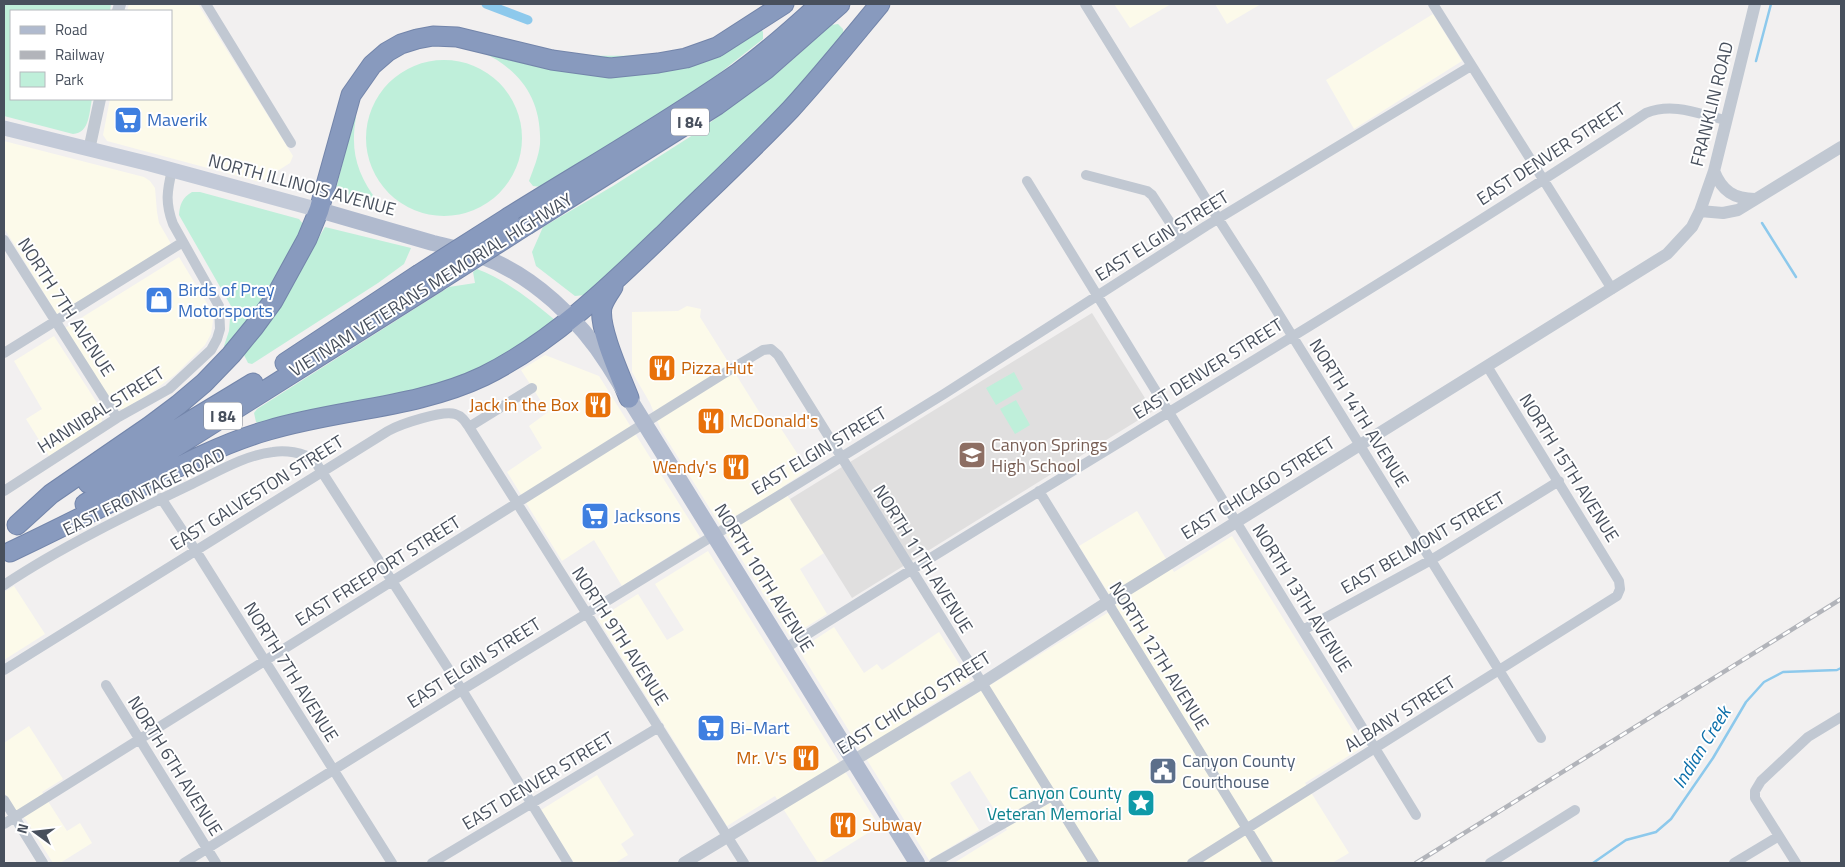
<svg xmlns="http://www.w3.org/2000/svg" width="1845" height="867" viewBox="0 0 1845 867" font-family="'Titillium Web',sans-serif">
	<rect width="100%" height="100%" fill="#f2f0f0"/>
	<!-- commercial -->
	<path fill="#fcfaea" d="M129 4H198L293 156 290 163 260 182 107 141 103 135 110 99H171V11H127Z
		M1114 4H1171L1130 28Z
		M1215 4H1261L1227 24Z
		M1433 14 1462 61 1354 129 1326 80Z
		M4 141 144 177 150 181 155 188 157 212 159 223 170 242 171 246 57 314 4 228Z
		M179 257 211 310 213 321 211 334 205 345 176 374 129 409H118L113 405 65 328Z
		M687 306 701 309 700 317 770 429 778 424 808 470 782 487 824 553 800 569 827 614 790 637 661 430 650 403 632 372V312L678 311Z
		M54 336 99 406 102 419 101 425 51 459 26 419 42 409 14 361Z
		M545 355 599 376 700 537 622 586 594 540 562 561 507 472 542 448 529 426 548 412 521 370Z
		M1137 511 1174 572 1232 536 1363 747 1305 783 1349 853 1332 863H954L1007 830 970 771 950 783 979 830 929 860 799 650 834 627 864 673 877 664 882 670 939 632 970 681 912 717 919 729 1117 607 1079 546Z
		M708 551 879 826 820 863H818L775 796 727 826 598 619 638 594 667 640 684 630 655 584Z
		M14 586 45 634 4 660V592Z
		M29 726 63 779 42 792 67 831 80 823 92 843 60 863H53L26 820 14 808 4 792V743Z
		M597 775 634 835 621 844 628 855 615 863H574L541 810Z"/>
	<!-- education -->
	<path fill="#e0dfdf" d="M1092 313 1153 411 852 598 790 499Z"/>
	<!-- green -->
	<path fill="#bfefda" d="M4 4H111L110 11H11V99H92C89 112 90 133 73 134L4 116Z
		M838 24 843 29 844 38 798 93 604 283 585 295 575 296 536 266 532 252 543 227 613 186 696 133 782 69 831 25Z
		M759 26 763 32V39L712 79 619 140 541 187 533 186 529 181C533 170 539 156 540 144 542 100 521 70 482 52L484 46C539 50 597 60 652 54 689 51 724 38 759 26Z
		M366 138a78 78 0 1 1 156 0a78 78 0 1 1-156 0Z
		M354 117H356C350 152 357 174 378 202L375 206 337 197 335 193Z
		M192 192H200L299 219 304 225 270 294 229 348 224 346 229 331 231 306 179 215C180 204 182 198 192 192Z
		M325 227 411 248 404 264 378 283 252 364 248 363 244 355 246 348 282 301Z
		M477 269C506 280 531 300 555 320L553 326 482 368 425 388 262 425 256 422 254 413 257 409 449 287 475 283 473 272Z
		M1014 372 1023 389 996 405 986 388Z
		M1016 400 1030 425 1015 434 1000 409Z"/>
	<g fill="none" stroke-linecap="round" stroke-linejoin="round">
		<!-- stream -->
		<path stroke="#8dc9ec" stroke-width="2.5" d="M1756 61 1771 4
			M1762 223 1796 277
			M1593 863 1626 840 1656 832 1671 819 1713 758 1746 702 1764 682 1783 672 1837 670 1841 668"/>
		<!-- canal -->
		<path stroke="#8dc9ec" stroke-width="9" d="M486 4 528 20"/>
		<defs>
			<path id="motorway" d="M509 217C586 169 665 124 738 73 767 52 794 28 820 4
				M528 224 717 105 765 70 840 4
				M613 287C609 293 604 300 602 307 598 328 621 377 629 398
				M285 363 418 275
				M88 483 253 383
				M85 504 437 282
				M17 525 51 494 150 426 178 405 204 383 231 355 254 327 273 301 307 239 319 210 351 95 372 65 387 52 401 44 417 39 433 36 457 37 552 60 610 68 658 63 686 58 717 47 784 4
				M10 552C50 533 90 513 129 493 174 469 219 444 269 430 339 409 417 408 484 376 554 341 611 285 666 232 708 191 751 151 791 109 822 75 851 39 880 4"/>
		</defs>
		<!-- motorway casing -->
		<use href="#motorway" stroke="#7385aa" stroke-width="21"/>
		<!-- minor -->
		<path stroke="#c1c8d2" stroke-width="10" d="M206 4 291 143
			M1085 4 1219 220 1257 279 1541 738
			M1433 4 1612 289
			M1086 175 1147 191 1152 195 1182 241
			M1027 181 1416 815
			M4 240 117 418
			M4 353 183 242
			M469 427 532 388
			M4 491 117 418 169 389 211 350 217 339 220 329 219 306 173 224C165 203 167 191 172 170
			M1039 491 1268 863
			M161 498 196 551 392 863
			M4 585C61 547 129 514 192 484 217 472 245 455 273 452 284 450 304 452 313 460 317 463 319 468 322 472L462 690 568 863
			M1303 630 1431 560 1559 481
			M784 649C1070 469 1364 299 1646 113 1673 102 1699 114 1725 120
			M4 670 388 431C400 424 443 410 455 414 462 416 465 421 469 427L744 863
			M106 685 216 863
			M4 800 43 863
			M4 824 723 374 763 350 771 349 778 355 1094 863
			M184 863 462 690 944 394 1206 226 1471 66
			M432 863 659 727
			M934 863 1052 796
			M1192 863 1617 596 1620 589 1619 581 1487 366
			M1490 863 1575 810
			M1734 863 1779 836
			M1796 863 1755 798V791L1761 781 1808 737 1841 717"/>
		<!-- tertiary -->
		<path stroke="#c1c8d2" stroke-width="12" d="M118 11 120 4
			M89 150 100 99
			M1714 171C1722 191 1734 199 1755 199
			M1700 211 1723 213 1738 210 1841 147
			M684 863 982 683 1106 603 1667 254 1692 227 1700 211 1714 171 1755 4"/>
		<!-- secondary -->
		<path stroke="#c3cad8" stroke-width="15" d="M4 128 150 164 319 210"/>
		<!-- primary -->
		<path stroke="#b0bace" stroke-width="16" d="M319 210C357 221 395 232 433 243 449 247 466 250 481 256 533 275 580 320 609 366L917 863"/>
		<!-- motorway -->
		<use href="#motorway" stroke="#889abe" stroke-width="19"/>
		<defs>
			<path id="rail" d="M1416 863 1841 599"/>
		</defs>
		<!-- rail casing -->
		<use href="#rail" stroke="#b2b4ba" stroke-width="4.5"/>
		<!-- rail -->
		<use href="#rail" stroke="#fff" stroke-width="2.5" stroke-dasharray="8" stroke-linecap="butt"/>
		<defs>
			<path id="motorway-bridge" d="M418 275 509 217
				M437 282 528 224"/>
		</defs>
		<!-- motorway-bridge casing -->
		<use href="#motorway-bridge" stroke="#7385aa" stroke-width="21" stroke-linecap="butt"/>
		<!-- motorway-bridge -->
		<use href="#motorway-bridge" stroke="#889abe" stroke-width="19"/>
	</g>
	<!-- icons -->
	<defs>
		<symbol id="supermarket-square" viewBox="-11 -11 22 22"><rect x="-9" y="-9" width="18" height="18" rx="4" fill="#3f7fe0" stroke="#fff"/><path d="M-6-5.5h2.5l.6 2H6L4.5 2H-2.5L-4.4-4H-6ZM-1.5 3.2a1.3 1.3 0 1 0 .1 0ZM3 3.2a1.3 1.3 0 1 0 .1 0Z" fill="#fff"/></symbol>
		<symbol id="shop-square" viewBox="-11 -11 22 22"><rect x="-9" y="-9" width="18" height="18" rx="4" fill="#3f7fe0" stroke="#fff"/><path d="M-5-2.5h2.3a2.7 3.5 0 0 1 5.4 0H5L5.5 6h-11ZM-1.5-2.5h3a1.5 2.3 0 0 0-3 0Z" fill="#fff"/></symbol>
		<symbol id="restaurant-square" viewBox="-11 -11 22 22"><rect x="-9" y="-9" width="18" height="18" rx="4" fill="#e8710a" stroke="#fff"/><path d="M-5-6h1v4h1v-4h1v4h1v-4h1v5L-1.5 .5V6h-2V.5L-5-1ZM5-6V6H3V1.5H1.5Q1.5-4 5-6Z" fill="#fff"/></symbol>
		<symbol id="school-square" viewBox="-11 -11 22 22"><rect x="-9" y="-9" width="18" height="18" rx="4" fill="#8d6e63" stroke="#fff"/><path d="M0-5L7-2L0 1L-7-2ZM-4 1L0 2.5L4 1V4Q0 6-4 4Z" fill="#fff"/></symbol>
		<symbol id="civic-square" viewBox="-11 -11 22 22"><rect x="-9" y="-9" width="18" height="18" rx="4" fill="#5c6f8a" stroke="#fff"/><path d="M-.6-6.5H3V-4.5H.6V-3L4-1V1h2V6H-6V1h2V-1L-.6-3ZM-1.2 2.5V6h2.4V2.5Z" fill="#fff"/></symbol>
		<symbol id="sight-square" viewBox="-11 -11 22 22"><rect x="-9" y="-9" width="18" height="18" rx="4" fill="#0f9aa8" stroke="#fff"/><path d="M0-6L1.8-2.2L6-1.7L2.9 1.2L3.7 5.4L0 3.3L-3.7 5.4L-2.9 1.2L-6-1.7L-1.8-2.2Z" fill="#fff"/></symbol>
	</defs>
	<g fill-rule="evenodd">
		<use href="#supermarket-square" x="112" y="104" width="32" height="32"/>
		<use href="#shop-square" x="143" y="284" width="32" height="32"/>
		<use href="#restaurant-square" x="646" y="352" width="32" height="32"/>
		<use href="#restaurant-square" x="582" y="389" width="32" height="32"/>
		<use href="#restaurant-square" x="695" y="405" width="32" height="32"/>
		<use href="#school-square" x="956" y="439" width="32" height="32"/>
		<use href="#restaurant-square" x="720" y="451" width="32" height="32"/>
		<use href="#supermarket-square" x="579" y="500" width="32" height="32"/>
		<use href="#supermarket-square" x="695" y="712" width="32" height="32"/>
		<use href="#restaurant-square" x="790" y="742" width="32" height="32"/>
		<use href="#civic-square" x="1147" y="755" width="32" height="32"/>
		<use href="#sight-square" x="1125" y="787" width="32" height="32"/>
		<use href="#restaurant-square" x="827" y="809" width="32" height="32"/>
	</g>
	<g text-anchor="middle" stroke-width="4" stroke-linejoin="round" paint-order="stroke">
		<!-- shield labels -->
		<g fill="#fff" stroke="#7f848e" stroke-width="1">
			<rect x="671" y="108.5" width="38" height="27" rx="4"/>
			<rect x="204" y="402.5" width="38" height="27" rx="4"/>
		</g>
		<g font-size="16" font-weight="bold" fill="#48505d">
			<text x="690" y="128">I 84</text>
			<text x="223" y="422">I 84</text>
		</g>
		<!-- street labels -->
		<g font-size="18" fill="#48505d" stroke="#fff">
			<text transform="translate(1712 104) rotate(-76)" y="6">FRANKLIN ROAD</text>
			<text transform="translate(1551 154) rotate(-33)" y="6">EAST DENVER STREET</text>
			<text transform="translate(302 185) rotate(15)" y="6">NORTH ILLINOIS AVENUE</text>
			<text transform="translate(1162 236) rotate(-32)" y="6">EAST ELGIN STREET</text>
			<text transform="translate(431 285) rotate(-32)" y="6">VIETNAM VETERANS MEMORIAL HIGHWAY</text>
			<text transform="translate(66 307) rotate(57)" y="6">NORTH 7TH AVENUE</text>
			<text transform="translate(1208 369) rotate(-32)" y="6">EAST DENVER STREET</text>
			<text transform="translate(101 410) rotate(-32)" y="6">HANNIBAL STREET</text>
			<text transform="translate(1359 413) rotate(58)" y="6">NORTH 14TH AVENUE</text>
			<text transform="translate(819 451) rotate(-31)" y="6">EAST ELGIN STREET</text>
			<text transform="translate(1569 468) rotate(58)" y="6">NORTH 15TH AVENUE</text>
			<text transform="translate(1258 488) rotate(-32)" y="6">EAST CHICAGO STREET</text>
			<text transform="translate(144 492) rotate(-26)" y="6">EAST FRONTAGE ROAD</text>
			<text transform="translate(257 493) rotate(-32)" y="6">EAST GALVESTON STREET</text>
			<text transform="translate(1423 543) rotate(-30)" y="6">EAST BELMONT STREET</text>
			<text transform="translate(923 559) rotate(58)" y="6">NORTH 11TH AVENUE</text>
			<text transform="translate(378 571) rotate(-32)" y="6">EAST FREEPORT STREET</text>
			<text transform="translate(764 578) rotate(58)" y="6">NORTH 10TH AVENUE</text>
			<text transform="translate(1302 598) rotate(58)" y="6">NORTH 13TH AVENUE</text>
			<text transform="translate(620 636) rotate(57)" y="6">NORTH 9TH AVENUE</text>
			<text transform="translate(1159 656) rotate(58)" y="6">NORTH 12TH AVENUE</text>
			<text transform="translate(474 663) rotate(-32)" y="6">EAST ELGIN STREET</text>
			<text transform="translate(291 672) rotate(58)" y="6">NORTH 7TH AVENUE</text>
			<text transform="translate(914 703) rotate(-32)" y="6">EAST CHICAGO STREET</text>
			<text transform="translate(1400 714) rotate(-32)" y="6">ALBANY STREET</text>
			<text transform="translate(175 766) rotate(58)" y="6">NORTH 6TH AVENUE</text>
			<text transform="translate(538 781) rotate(-31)" y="6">EAST DENVER STREET</text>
		</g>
		<!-- shop labels -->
		<g font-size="18" fill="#366cbe" stroke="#fff" text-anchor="start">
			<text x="147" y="126">Maverik</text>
			<text x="178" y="296">Birds of Prey<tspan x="178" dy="21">Motorsports</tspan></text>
			<text x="614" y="522">Jacksons</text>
			<text x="730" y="734">Bi-Mart</text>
		</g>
		<!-- food labels -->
		<g font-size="18" fill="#c56008" stroke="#fff" text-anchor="start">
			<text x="681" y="374">Pizza Hut</text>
			<text x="579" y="411" text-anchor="end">Jack in the Box</text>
			<text x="730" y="427">McDonald's</text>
			<text x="717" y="473" text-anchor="end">Wendy's</text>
			<text x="787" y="764" text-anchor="end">Mr. V's</text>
			<text x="862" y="831">Subway</text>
		</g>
		<!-- education labels -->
		<g font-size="18" fill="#785e54" stroke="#fff" text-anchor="start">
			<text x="991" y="451">Canyon Springs<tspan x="991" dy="21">High School</tspan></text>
		</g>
		<!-- service labels -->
		<g font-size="18" fill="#4e5e75" stroke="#fff" text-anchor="start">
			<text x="1182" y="767">Canyon County<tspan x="1182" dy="21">Courthouse</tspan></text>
		</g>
		<!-- culture labels -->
		<g font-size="18" fill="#0d838f" stroke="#fff" text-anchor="end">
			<text x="1122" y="799">Canyon County<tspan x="1122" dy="21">Veteran Memorial</tspan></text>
		</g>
		<!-- water labels -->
		<g font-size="19" font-style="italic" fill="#0d70ab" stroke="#fff">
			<text transform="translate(1701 747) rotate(-58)" y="7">Indian Creek</text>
		</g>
	</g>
	<!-- border -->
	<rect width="1845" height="867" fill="none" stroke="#48505d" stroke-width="10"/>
	<!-- legend -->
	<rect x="10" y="10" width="162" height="90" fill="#ffffff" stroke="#b6b9be"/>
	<rect x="20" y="26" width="25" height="8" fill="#b0bace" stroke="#b6b9be"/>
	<text x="55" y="35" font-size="15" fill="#48505d">Road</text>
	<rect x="20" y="51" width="25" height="8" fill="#b2b4ba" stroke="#b6b9be"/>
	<text x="55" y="60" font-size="15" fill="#48505d">Railway</text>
	<rect x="20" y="72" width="25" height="15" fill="#bfefda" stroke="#b6b9be"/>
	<text x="55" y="85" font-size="15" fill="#48505d">Park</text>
	<!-- north arrow -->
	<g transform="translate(35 832) rotate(285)" stroke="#ffffff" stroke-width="4" paint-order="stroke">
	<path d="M0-4L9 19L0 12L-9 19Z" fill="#48505d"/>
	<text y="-8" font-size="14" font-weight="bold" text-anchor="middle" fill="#48505d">N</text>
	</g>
</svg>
